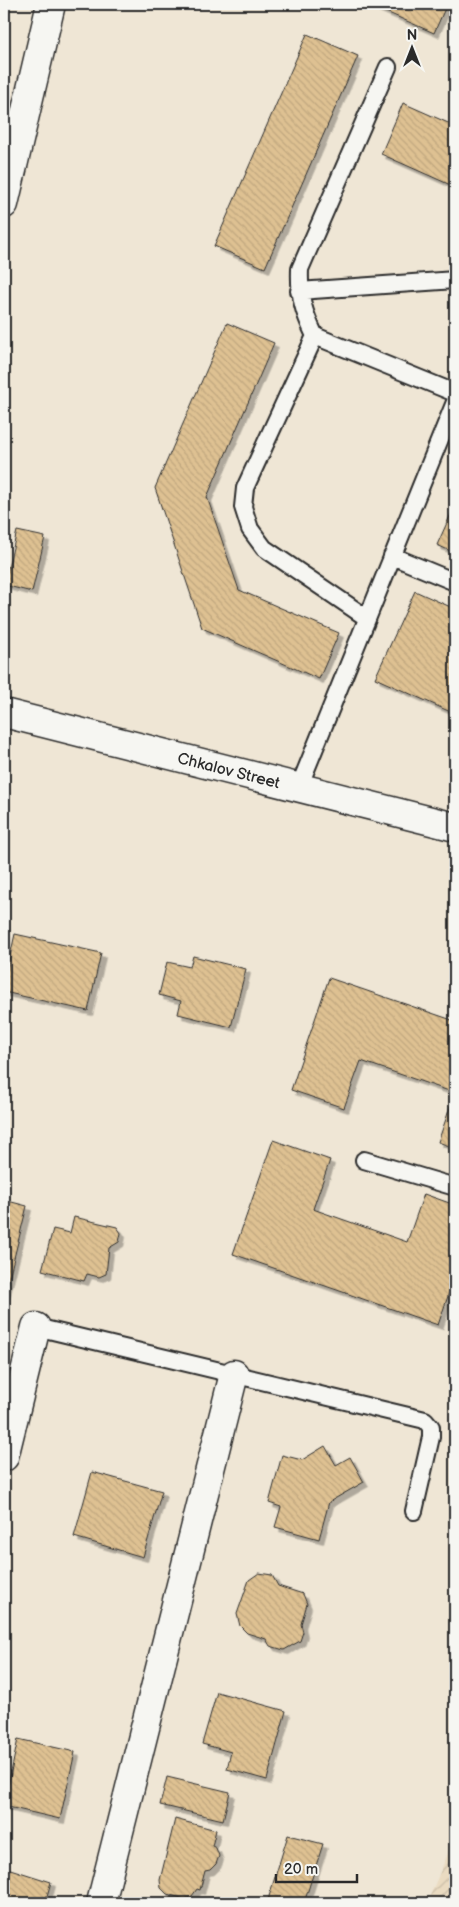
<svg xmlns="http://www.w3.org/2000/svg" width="459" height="1907" viewBox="0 0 459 1907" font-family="'Balsamiq Sans',sans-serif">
	<defs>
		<pattern id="industrial-furrows" width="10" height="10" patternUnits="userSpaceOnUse" patternTransform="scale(1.25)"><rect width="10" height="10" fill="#eadbc1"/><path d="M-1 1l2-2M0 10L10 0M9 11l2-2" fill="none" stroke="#c9bca6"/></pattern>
		<pattern id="building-back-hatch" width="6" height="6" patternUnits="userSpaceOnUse" patternTransform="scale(1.25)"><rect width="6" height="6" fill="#dec192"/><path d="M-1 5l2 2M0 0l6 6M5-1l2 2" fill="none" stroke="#bfa67e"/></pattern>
		<filter id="shadow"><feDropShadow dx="4.5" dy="4.5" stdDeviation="0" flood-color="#0004"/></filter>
	</defs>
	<rect width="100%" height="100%" fill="#efe6d5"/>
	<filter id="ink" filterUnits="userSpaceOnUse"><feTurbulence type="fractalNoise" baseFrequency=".02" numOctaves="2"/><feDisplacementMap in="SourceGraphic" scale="10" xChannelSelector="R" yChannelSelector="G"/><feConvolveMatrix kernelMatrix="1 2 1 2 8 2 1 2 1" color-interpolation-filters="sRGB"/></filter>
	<g filter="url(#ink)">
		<!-- industrial -->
		<path fill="url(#industrial-furrows)" d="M455 1837V1903H427Z"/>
		<!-- building -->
		<path fill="url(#building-back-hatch)" stroke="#2b2b2b" filter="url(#shadow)" d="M368 4H447L434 33Z
			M307 34 358 56 265 268 214 246Z
			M403 103 455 126V187L381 154Z
			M227 323 274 343 207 497 239 590 339 633 319 679 202 628 155 488Z
			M455 505V553L437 545Z
			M17 531 45 537 32 592 4 585Z
			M415 591 455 609V714L375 678Z
			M15 934 101 953 88 1011 4 992V983Z
			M193 956 246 969 231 1027 178 1014 181 1001 159 995 167 962 190 967Z
			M329 978 455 1021V1148L438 1142 455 1093 361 1061 344 1108 291 1090Z
			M273 1140 330 1160 313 1209 407 1242 424 1194 455 1205V1276L438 1325 233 1254Z
			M4 1200 27 1206 4 1298Z
			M74 1217 117 1227 121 1233 119 1242 109 1248 106 1274 99 1277 87 1274 84 1281 42 1270 53 1229 70 1233Z
			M325 1446 336 1465 350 1457 364 1482 329 1502 319 1539 275 1527 281 1507 269 1503 282 1455 302 1460Z
			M92 1472 162 1491 143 1557 74 1537Z
			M259 1573 272 1575 278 1586 303 1594 307 1604 301 1624 303 1632 300 1641 284 1650 270 1646 266 1639 247 1633 240 1626 237 1614 249 1580Z
			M217 1692 286 1711 267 1780 227 1769 231 1752 202 1744Z
			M18 1739 75 1752 60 1819 4 1806Z
			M167 1777 230 1792 223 1820 160 1805Z
			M175 1819 216 1830 212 1846 216 1848 219 1856 216 1864 210 1870 205 1871 200 1890 197 1889 192 1896 185 1899 167 1894 161 1888 160 1880Z
			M288 1835 323 1844 304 1903H267Z
			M4 1867 51 1882 45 1903H4Z"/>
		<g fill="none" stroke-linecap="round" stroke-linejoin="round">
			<defs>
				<path id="service" d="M388 67 300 269C299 296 303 311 315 336L455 393
					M299 291 455 280
					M315 336 245 488 243 507 250 529 264 548 367 618
					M392 556 455 582
					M299 787 455 402
					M364 1160 455 1187
					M36 1327 425 1420 431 1427V1437L414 1511"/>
				<path id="minor" d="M4 1457 36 1327
					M101 1903 234 1374"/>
				<g id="tertiary">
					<path d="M4 204 51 4"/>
					<path id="s1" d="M4 713 455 827"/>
				</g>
			</defs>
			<!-- service casing -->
			<use href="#service" stroke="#2b2b2b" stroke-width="20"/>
			<!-- minor casing -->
			<use href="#minor" stroke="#2b2b2b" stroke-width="31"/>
			<!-- tertiary casing -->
			<use href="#tertiary" stroke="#2b2b2b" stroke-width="31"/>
			<!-- service -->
			<use href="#service" stroke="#f6f6f2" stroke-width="16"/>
			<!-- minor -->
			<use href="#minor" stroke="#f6f6f2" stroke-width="28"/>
			<!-- tertiary -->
			<use href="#tertiary" stroke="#f6f6f2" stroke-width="28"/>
		</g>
	</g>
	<g text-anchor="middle" stroke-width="5" stroke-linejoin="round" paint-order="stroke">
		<!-- street labels -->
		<g font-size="16" fill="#2b2b2b" stroke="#f6f6f2">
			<text dy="6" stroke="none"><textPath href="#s1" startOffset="232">Chkalov Street</textPath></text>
		</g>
	</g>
	<!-- margin -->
	<rect width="459" height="1907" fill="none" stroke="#f6f6f2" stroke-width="20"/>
	<rect x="10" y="10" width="439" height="1887" fill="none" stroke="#2b2b2b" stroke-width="2" filter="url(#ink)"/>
	<!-- north arrow -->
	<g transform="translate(412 48)" stroke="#f6f6f2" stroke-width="4" paint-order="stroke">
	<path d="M0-4L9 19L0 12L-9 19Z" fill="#2b2b2b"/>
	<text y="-8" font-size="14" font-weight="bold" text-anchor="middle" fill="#2b2b2b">N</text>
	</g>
	<!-- scale -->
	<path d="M276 1874v8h81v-8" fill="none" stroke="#2b2b2b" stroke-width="2.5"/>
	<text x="284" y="1874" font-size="15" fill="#2b2b2b" stroke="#f6f6f2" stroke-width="4" paint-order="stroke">20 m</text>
</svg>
